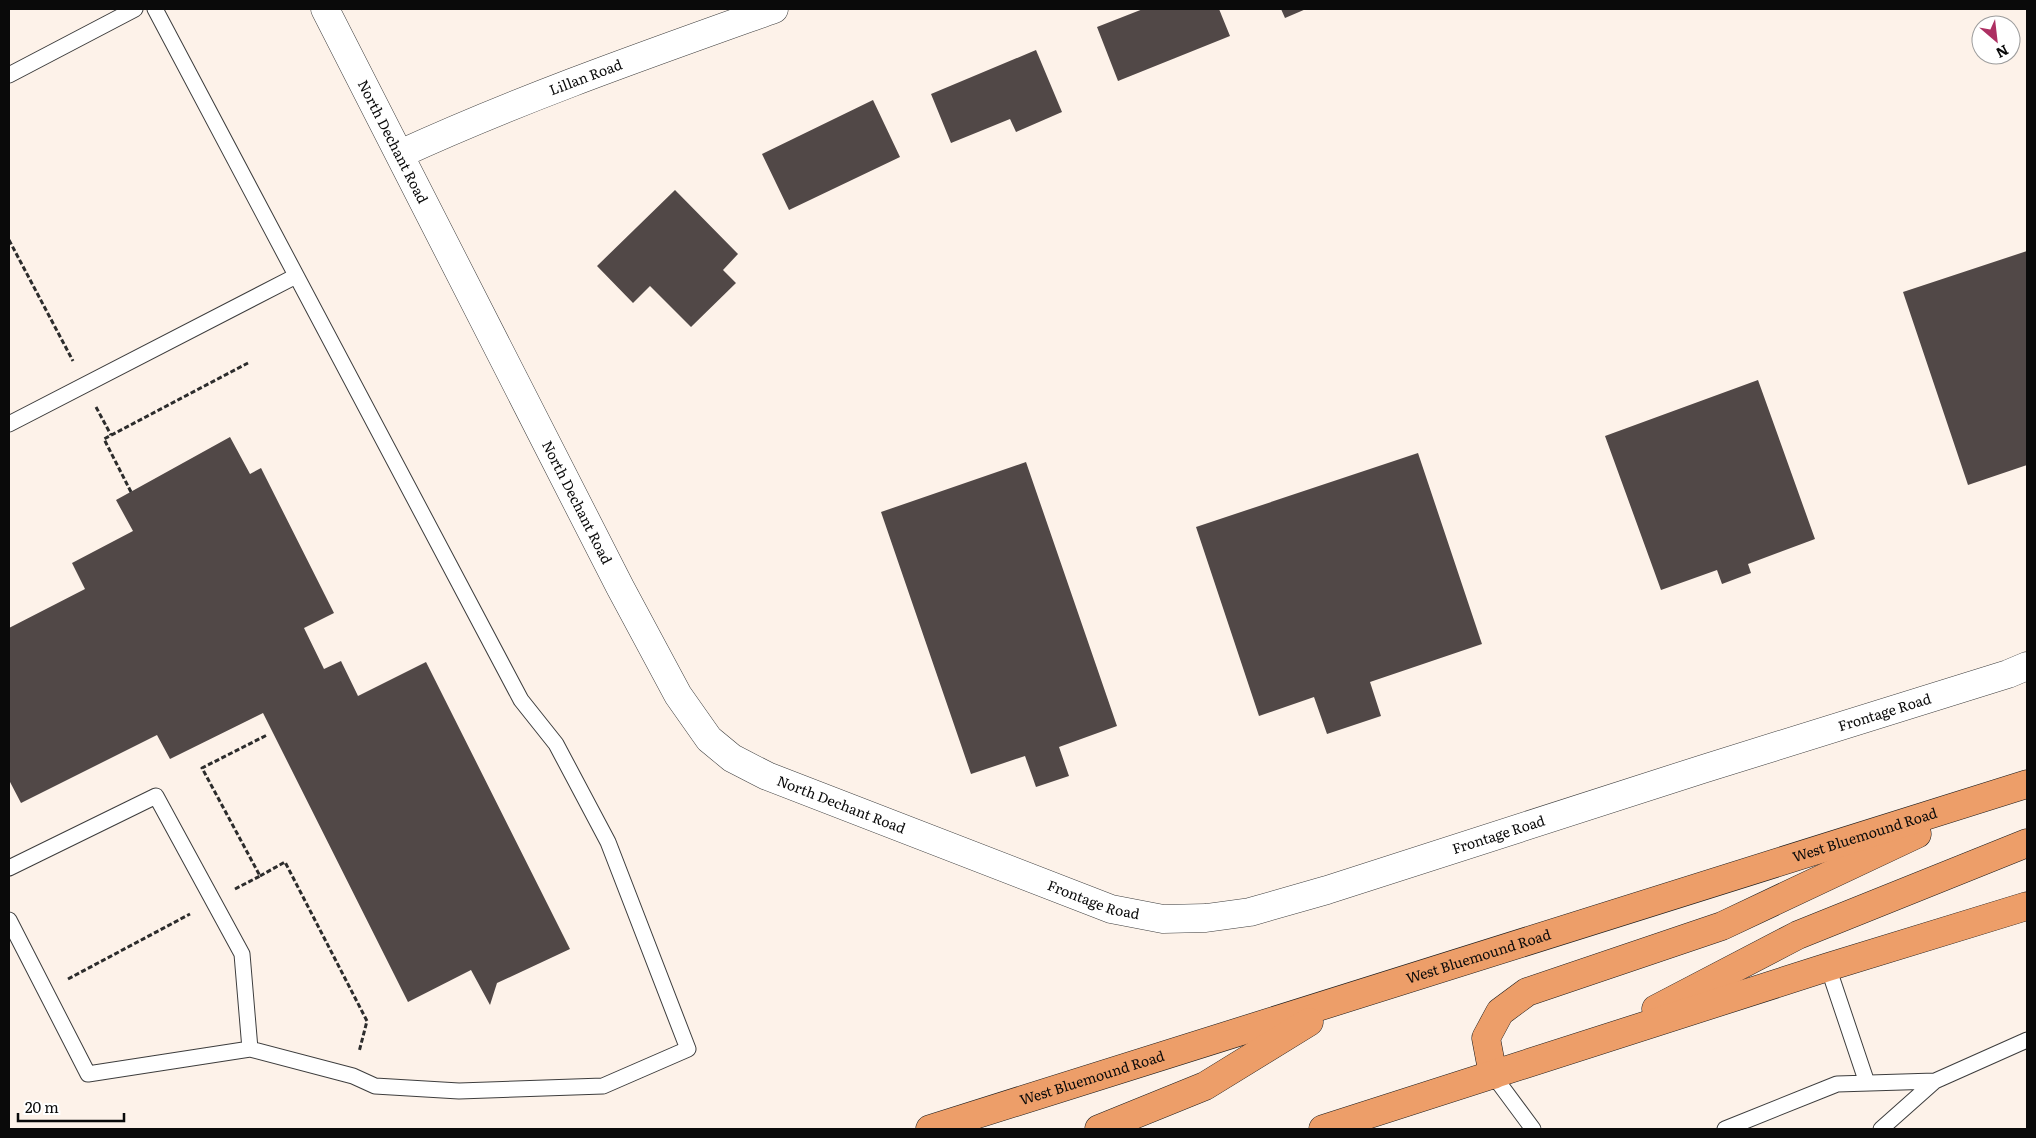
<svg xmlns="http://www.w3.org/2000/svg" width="2036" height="1138" viewBox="0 0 2036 1138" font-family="Literata,serif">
	<rect width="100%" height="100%" fill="#fdf2e9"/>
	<!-- building -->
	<path fill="#514847" d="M1143 9H1219L1230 36 1118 81 1097 27Z
		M1281 9H1306L1285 18Z
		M1036 50 1062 112 1016 132 1010 119 951 143 931 94Z
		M873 100 900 157 789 210 762 154Z
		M675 190 738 254 723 270 736 283 691 327 650 286 633 303 597 266Z
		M2027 251V465L1968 485 1903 292Z
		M1758 380 1815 539 1748 564 1751 573 1722 584 1717 570 1661 590 1605 436Z
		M230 437 250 474 261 468 334 613 304 628 324 669 341 661 358 696 426 662 570 949 497 983 490 1005 471 970 408 1002 263 713 170 759 157 735 21 803 9 780V628L85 589 72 563 133 531 116 500Z
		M1418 453 1482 644 1370 682 1381 716 1327 734 1314 697 1259 716 1196 527Z
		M1026 462 1117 726 1059 747 1069 776 1036 787 1025 756 971 774 881 512Z"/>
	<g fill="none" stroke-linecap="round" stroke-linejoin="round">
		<defs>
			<path id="service" d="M9 75 135 9
				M9 424 296 276
				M9 868 156 796 242 954 250 1049
				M9 920 88 1074 250 1049 353 1076 375 1086 459 1091 603 1086 688 1049 608 842 556 744 521 700 155 9
				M1828 967 1867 1083
				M1493 1075 1533 1129
				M1725 1129 1837 1084 1935 1081 2027 1040
				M1881 1129 1935 1081"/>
			<g id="minor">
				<path id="s1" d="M325 9 620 587 678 695 709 739 732 758 767 776 1111 909 1163 919 1206 918 1250 912 1327 890 1703 769 2008 674 2027 666"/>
				<path id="s2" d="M400 154C522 98 648 54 774 9"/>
			</g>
			<g id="primary">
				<path d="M1656 1009 1798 935 2027 843"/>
				<path d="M1493 1075 1486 1038 1500 1012 1527 992 1722 926 1917 834"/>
				<path id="s3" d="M930 1129 2027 784"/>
				<path d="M1099 1129 1205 1086 1309 1022"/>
				<path d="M1323 1129 1828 967 2027 906"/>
			</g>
		</defs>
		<!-- service casing -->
		<use href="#service" stroke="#3d3d3d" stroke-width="17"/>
		<!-- minor casing -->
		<use href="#minor" stroke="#3d3d3d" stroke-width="29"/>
		<!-- primary casing -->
		<use href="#primary" stroke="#1b1b1b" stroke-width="29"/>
		<!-- path -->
		<path stroke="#2c2c2c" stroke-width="3" stroke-dasharray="5 2.5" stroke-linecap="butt" d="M9 240 73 361
			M96 407 111 435
			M131 492 104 439 248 363
			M260 876 285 862 367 1021 359 1052
			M235 889 260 876 202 768 267 735
			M68 979 190 914"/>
		<!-- service -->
		<use href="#service" stroke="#fff" stroke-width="15"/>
		<!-- minor -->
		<use href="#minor" stroke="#fff" stroke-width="28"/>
		<!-- primary -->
		<use href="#primary" stroke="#ed9e69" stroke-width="28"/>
	</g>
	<g text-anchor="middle" stroke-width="5" stroke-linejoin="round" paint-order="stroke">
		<!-- street labels -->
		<g font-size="14" fill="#0a0a0a" stroke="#fff">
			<text dy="5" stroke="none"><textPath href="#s2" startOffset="201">Lillan Road</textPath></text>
			<text dy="5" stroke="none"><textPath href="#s1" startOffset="149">North Dechant Road</textPath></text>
			<text dy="5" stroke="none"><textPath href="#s1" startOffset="554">North Dechant Road</textPath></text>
			<text dy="5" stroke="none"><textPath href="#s1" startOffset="2069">Frontage Road</textPath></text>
			<text dy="5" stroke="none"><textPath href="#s1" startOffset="974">North Dechant Road</textPath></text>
			<text dy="5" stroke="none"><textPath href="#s3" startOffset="980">West Bluemound Road</textPath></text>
			<text dy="5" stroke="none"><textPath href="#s1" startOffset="1664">Frontage Road</textPath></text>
			<text dy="5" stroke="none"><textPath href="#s1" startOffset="1244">Frontage Road</textPath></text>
			<text dy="5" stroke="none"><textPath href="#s3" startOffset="575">West Bluemound Road</textPath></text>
			<text dy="5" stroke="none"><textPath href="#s3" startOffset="170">West Bluemound Road</textPath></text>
		</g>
	</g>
	<!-- border -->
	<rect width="2036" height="1138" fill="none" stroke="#0a0a0a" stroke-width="20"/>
	<!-- north arrow -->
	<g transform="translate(1996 40) rotate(152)"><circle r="24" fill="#ffffff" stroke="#9d9d9d"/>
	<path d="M0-4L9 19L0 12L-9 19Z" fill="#ad2f62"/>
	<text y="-8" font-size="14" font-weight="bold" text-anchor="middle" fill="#0a0a0a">N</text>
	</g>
	<!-- scale -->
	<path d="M18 1113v8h106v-8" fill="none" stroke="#0a0a0a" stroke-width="2.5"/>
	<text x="25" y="1113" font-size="15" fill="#0a0a0a" stroke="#ffffff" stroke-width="4" paint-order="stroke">20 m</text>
</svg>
